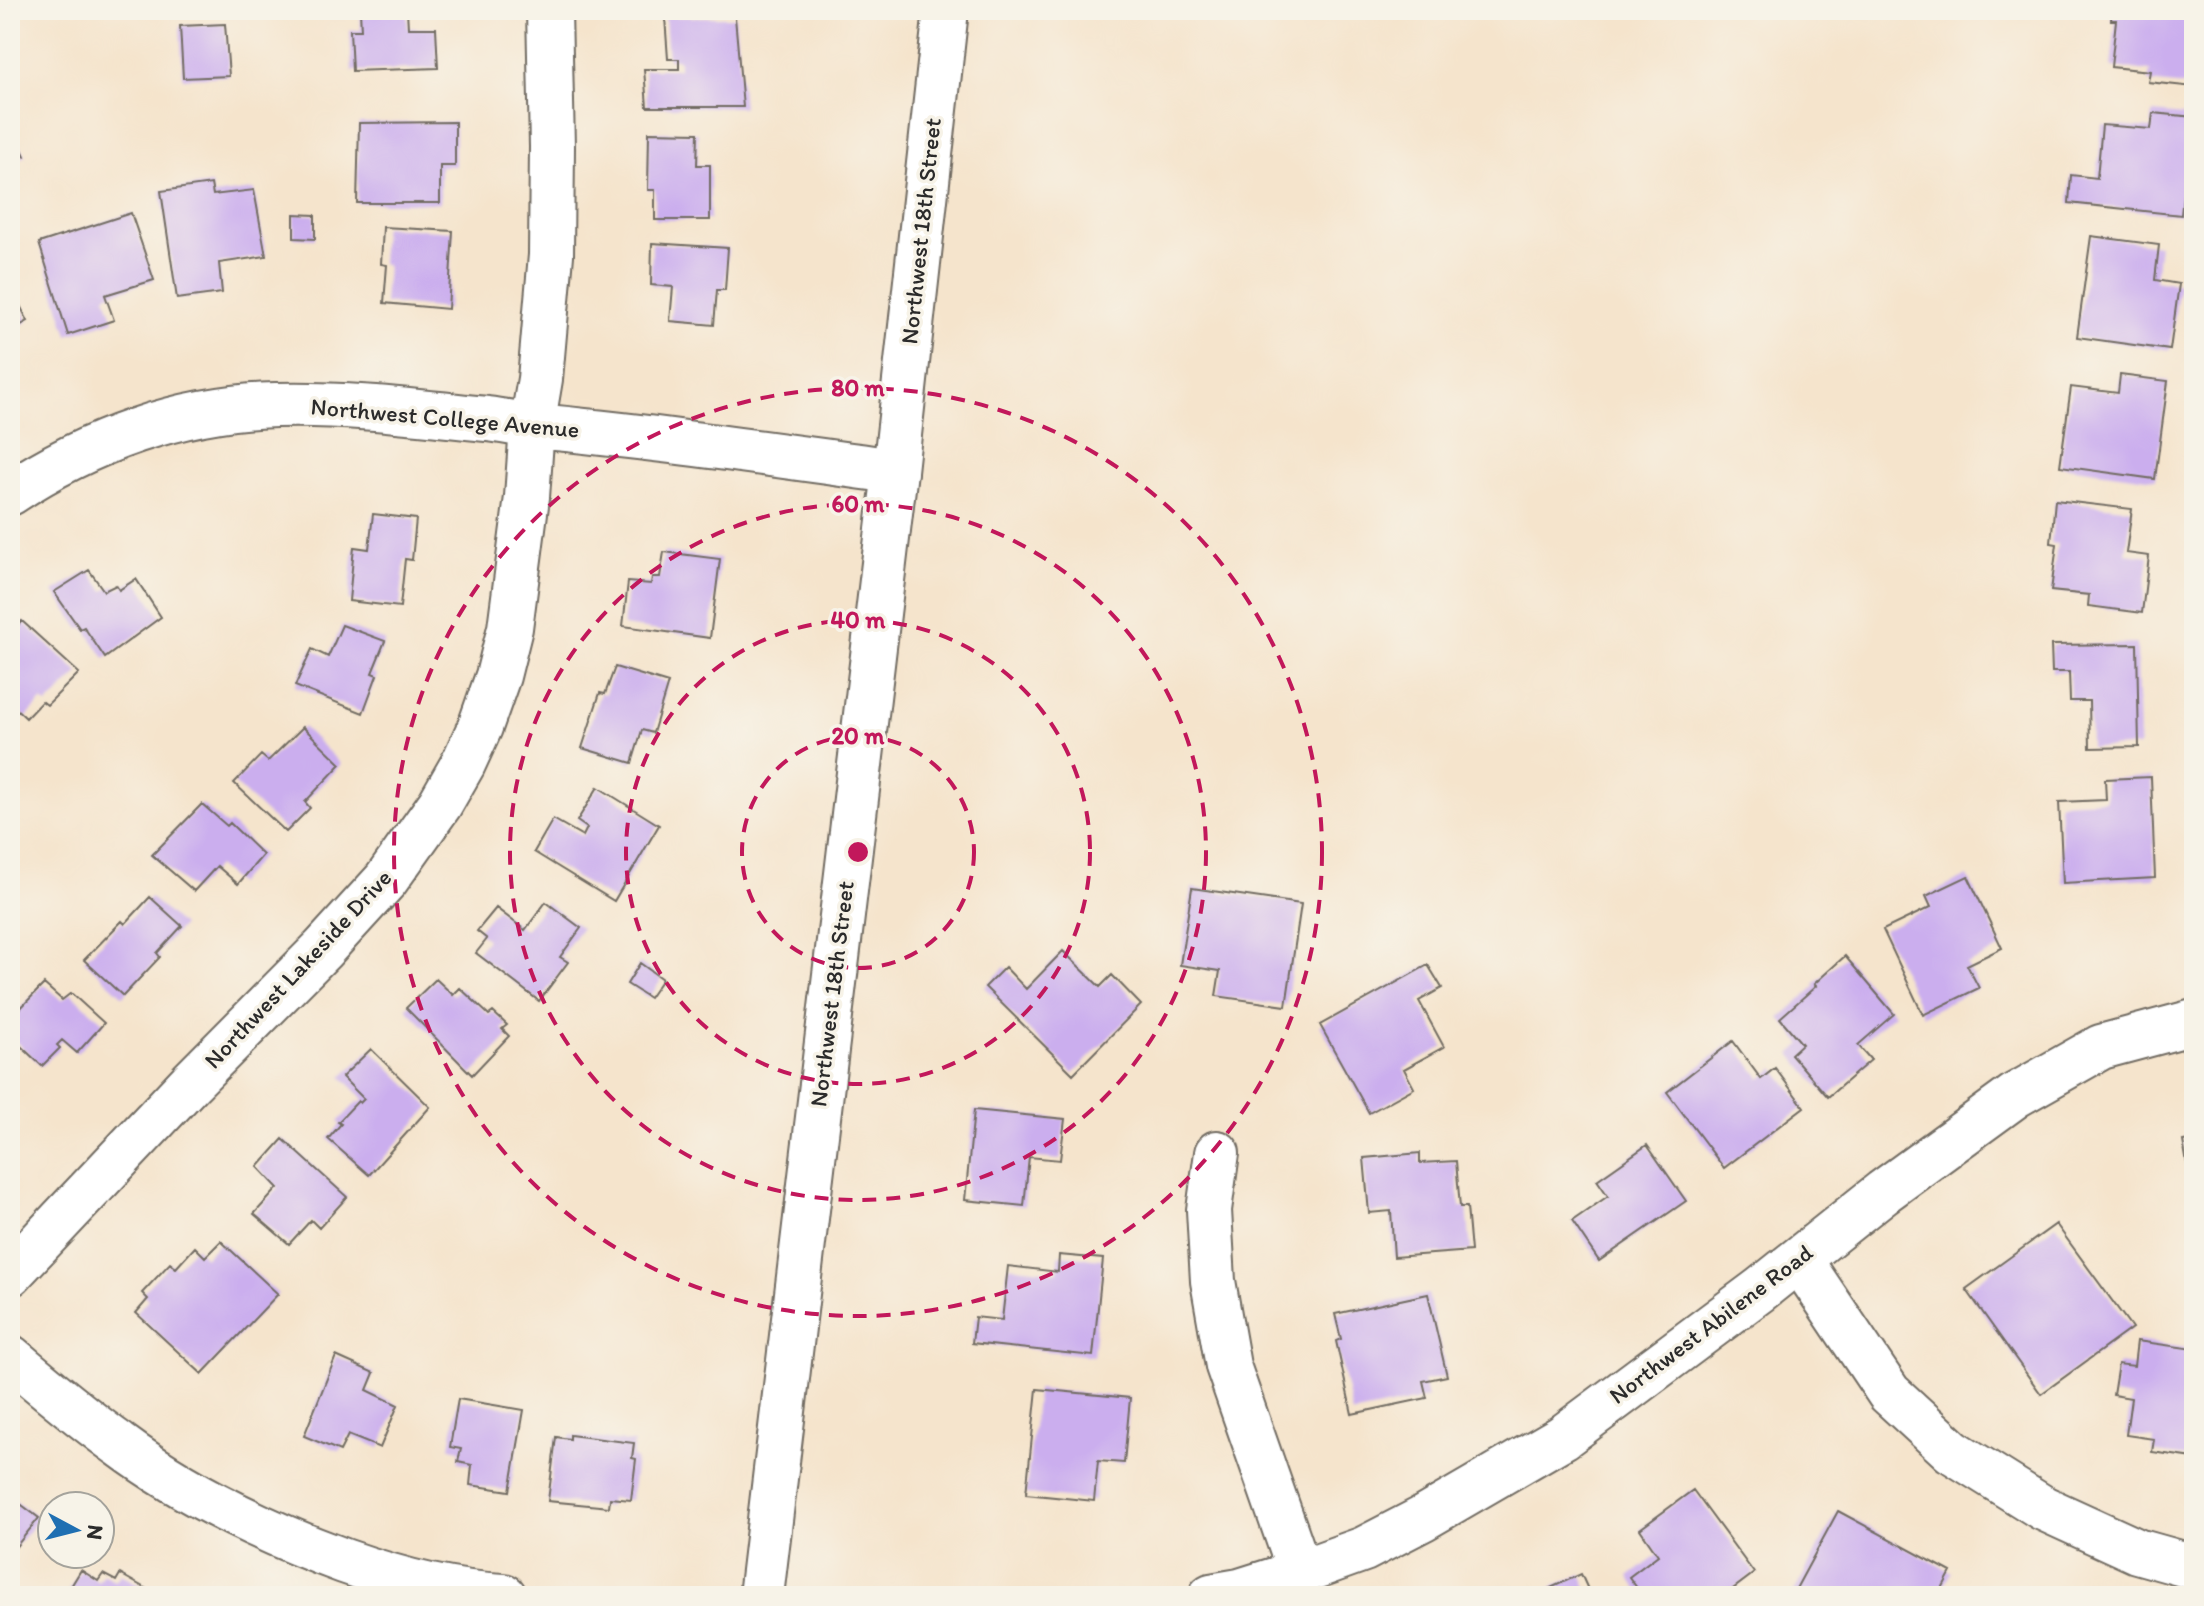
<svg xmlns="http://www.w3.org/2000/svg" width="2204" height="1606" viewBox="0 0 2204 1606" font-family="Itim,sans-serif">
	<rect width="100%" height="100%" fill="#f7f3e8"/>
	<filter id="ink" filterUnits="userSpaceOnUse"><feTurbulence type="fractalNoise" baseFrequency=".0125" numOctaves="2"/><feDisplacementMap in="SourceGraphic" scale="16" xChannelSelector="R" yChannelSelector="G"/><feConvolveMatrix kernelMatrix="1 2 1 2 8 2 1 2 1" color-interpolation-filters="sRGB"/></filter>
	<filter id="wash" filterUnits="userSpaceOnUse"><feTurbulence type="fractalNoise" baseFrequency=".006" numOctaves="4" result="noise"/><feDisplacementMap in="SourceGraphic" scale="32" xChannelSelector="R" yChannelSelector="G"/><feGaussianBlur stdDeviation="1.8" result="paint"/><feColorMatrix in="noise" values="0 0 0 0 0 0 0 0 0 0 0 0 0 0 0 0 0 1.4 0 .05"/><feComposite in="paint" operator="in"/></filter>
	<g filter="url(#wash)">
		<rect width="100%" height="100%" fill="#f5e4cc"/>
		<g id="blocks">
			<!-- building -->
			<path fill="#cbaeee" d="M360 10H407L408 28H436L438 68 352 71 350 30H361Z
				M2112 10H2188L2187 30 2194 31V87L2148 82 2150 71 2111 67 2116 20H2111Z
				M665 17H735L743 107H647L644 69H679V59H668Z
				M225 24 229 76 183 78 180 26Z
				M2153 113 2194 117V166L2191 196 2183 195 2181 215 2069 203 2071 175 2097 178 2102 125 2151 129Z
				M455 122V166H440V203H357L359 123Z
				M14 132 25 156 10 162V133Z
				M649 132 698 133 697 165H710V220H655V190H648Z
				M211 184 213 195 254 190 266 256 219 263 222 293 177 299 161 191Z
				M131 213 154 280 105 295 114 320 68 335 39 243Z
				M294 214 315 215V239L294 238Z
				M383 227 453 231 448 309 384 303 387 265 381 264Z
				M2091 236 2159 245 2155 280 2179 284 2170 350 2077 337Z
				M652 243 728 248 725 290H717L714 325 670 321 673 287 651 285Z
				M10 286 28 321 10 331Z
				M2120 375 2168 381 2155 479 2060 466 2071 387 2118 393Z
				M2055 500 2132 509 2126 553 2149 556 2142 613 2088 606 2089 595 2051 591 2057 544 2051 543Z
				M373 514 416 519 412 560 405 559 400 607 349 601 354 547 369 549Z
				M664 552 720 559 710 638 623 626 628 582 651 584 652 577H660Z
				M89 570 104 591 116 585 119 590 136 579 161 617 105 658 84 627 80 629 54 592Z
				M22 621 79 673 47 705 42 701 26 718 10 703V633Z
				M342 625 385 641 372 673 377 675 363 713 295 686 312 649 328 657Z
				M2137 644 2139 747 2090 748 2089 701H2070L2069 672H2052L2051 645Z
				M615 667 668 683 653 733 642 730 632 763 582 748 600 693 605 694Z
				M303 727 341 764 305 802 310 808 286 832 234 783 261 755 268 761Z
				M2151 777 2155 878 2063 883 2059 802 2106 800 2105 779Z
				M598 787 659 825 614 901 534 852 553 819 583 836 587 828 577 821Z
				M202 804 227 826 230 823 263 855 238 884 217 866 194 891 152 855Z
				M1968 876 2002 948 1967 965 1979 988 1923 1015 1883 930 1931 907 1926 896Z
				M1192 888 1301 904 1286 1006 1216 996 1220 971 1180 965Z
				M150 897 182 926 157 953 160 957 123 996 84 960 122 921 125 924Z
				M546 902 581 928 560 957 568 962 539 1001 476 953 487 939 477 931 496 908 525 930Z
				M1063 951 1100 987 1112 975 1141 1005 1073 1074 985 987 1005 967 1026 989Z
				M1845 956 1894 1014 1858 1045 1871 1060 1828 1097 1791 1054 1802 1044 1780 1018 1816 986 1814 984Z
				M640 963 662 979 649 998 627 984Z
				M1428 965 1442 988 1419 1001 1444 1047 1404 1069 1414 1088 1369 1113 1320 1025Z
				M436 979 453 995 460 988 489 1015 493 1012 507 1025 502 1029 509 1036 472 1075 406 1008Z
				M44 984 62 1000 71 993 104 1023 77 1053 62 1040 57 1045 60 1048 42 1066 10 1036V1019Z
				M1733 1041 1761 1079 1775 1068 1804 1107 1724 1168 1667 1092Z
				M371 1049 430 1107 369 1175 328 1139 341 1124 338 1122 358 1101 360 1103 364 1099 342 1077Z
				M974 1110 1065 1119 1060 1160 1029 1157 1024 1206 965 1200Z
				M283 1139 347 1197 319 1228 311 1220 289 1244 254 1214 278 1188 258 1167Z
				M2194 1139V1192H2192L2183 1141Z
				M1647 1145 1686 1201 1599 1261 1572 1221 1608 1196 1597 1180Z
				M1420 1153V1163L1456 1161 1460 1207H1467L1471 1251 1394 1257 1391 1211 1369 1213 1364 1158Z
				M2056 1224 2132 1328 2041 1394 1966 1289Z
				M221 1241 278 1294 202 1374 136 1313 148 1299 142 1293 170 1263 176 1268 195 1247 205 1257Z
				M1059 1255 1103 1259 1093 1356 972 1343 975 1317 1002 1320 1008 1266 1058 1272Z
				M1428 1294 1447 1376 1423 1381 1427 1398 1352 1414 1336 1341 1341 1339 1335 1314Z
				M2137 1341 2194 1349V1458L2152 1452 2154 1439 2126 1435 2131 1398 2113 1395 2118 1364 2134 1366Z
				M336 1356 374 1373 367 1390 398 1405 380 1448 348 1435 340 1451 304 1436Z
				M1037 1389 1130 1398 1124 1463 1098 1461 1094 1501 1026 1494Z
				M458 1399 524 1410 510 1491 470 1485 472 1465 458 1462 461 1449 450 1447Z
				M570 1435 634 1443 632 1458 636 1459 631 1500 610 1498 609 1507 548 1501 556 1437 570 1439Z
				M1693 1490 1754 1573 1733 1589 1739 1596H1643L1629 1577 1658 1555 1640 1529Z
				M10 1496 39 1518 10 1554Z
				M1838 1511 1951 1572 1938 1596H1792Z
				M81 1570 98 1581 103 1574 116 1581 120 1574 159 1596H65Z
				M1581 1574 1591 1596H1533Z"/>
		</g>
	</g>
	<g filter="url(#ink)">
		<use href="#blocks" fill-opacity="0" stroke="#726c63" stroke-width="2"/>
		<g fill="none" stroke-linecap="round" stroke-linejoin="round">
			<defs>
				<path id="minor" d="M10 493C88 441 182 407 276 405 346 403 418 412 487 419 503 421 519 424 535 426 655 437 775 455 895 471
					M1217 1153 1209 1210 1213 1281 1228 1366 1300 1572
					M1799 1259 1889 1393 1952 1451 2043 1508 2137 1551 2194 1567
					M10 1274 191 1082 323 949 386 880 440 804 463 764 480 727 498 676 510 628 527 497 532 426 540 379 551 255 552 147 549 10
					M10 1357C46 1387 81 1417 119 1444 187 1495 265 1532 344 1561 395 1579 450 1594 504 1596
					M1211 1596 1240 1591 1300 1572 1364 1549 1422 1519 1563 1437 1760 1290 1883 1192 2016 1095 2101 1047 2194 1022"/>
				<path id="major" d="M761 1596 895 471 946 10"/>
			</defs>
			<!-- minor casing -->
			<use href="#minor" stroke="#726c63" stroke-width="48"/>
			<!-- major casing -->
			<use href="#major" stroke="#726c63" stroke-width="48"/>
			<!-- minor -->
			<use href="#minor" stroke="#fff" stroke-width="44"/>
			<!-- major -->
			<use href="#major" stroke="#fff" stroke-width="44"/>
		</g>
	</g>
	<!-- distance rings -->
	<g fill="none" stroke="#c2185b" stroke-width="4" stroke-dasharray="14 10">
		<circle cx="858" cy="852" r="116"/>
		<circle cx="858" cy="852" r="232"/>
		<circle cx="858" cy="852" r="348"/>
		<circle cx="858" cy="852" r="464"/>
	</g>
	<g text-anchor="middle" stroke-width="7" stroke-linejoin="round" paint-order="stroke">
		<!-- street labels -->
		<g font-size="24" fill="#2b2b2b" stroke="#f7f3e8">
			<text transform="translate(921 231) rotate(-84)" y="8">Northwest 18th Street</text>
			<text transform="translate(445 418) rotate(5)" y="8">Northwest College Avenue</text>
			<text transform="translate(298 969) rotate(-47)" y="8">Northwest Lakeside Drive</text>
			<text transform="translate(832 994) rotate(-83)" y="8">Northwest 18th Street</text>
			<text transform="translate(1711 1324) rotate(-37)" y="8">Northwest Abilene Road</text>
		</g>
	</g>
	<circle cx="858" cy="852" r="12" fill="#c2185b" stroke="#f7f3e8" stroke-width="4"/>
	<g font-size="24" text-anchor="middle" font-weight="bold" fill="#c2185b" stroke="#f7f3e8" stroke-width="7" stroke-linejoin="round" paint-order="stroke">
		<text x="858" y="396">80 m</text>
		<text x="858" y="512">60 m</text>
		<text x="858" y="628">40 m</text>
		<text x="858" y="744">20 m</text>
	</g>
	<!-- margin -->
	<rect width="2204" height="1606" fill="none" stroke="#f7f3e8" stroke-width="40"/>
	<!-- north arrow -->
	<g transform="translate(76 1530) rotate(97)"><circle r="38" fill="#f7f3e8" stroke="#a5a39c" stroke-width="2"/>
	<path d="M0-6L14 30L0 20L-14 30Z" fill="#1f6fb2"/>
	<text y="-12" font-size="22" font-weight="bold" text-anchor="middle" fill="#2b2b2b">N</text>
	</g>
</svg>
